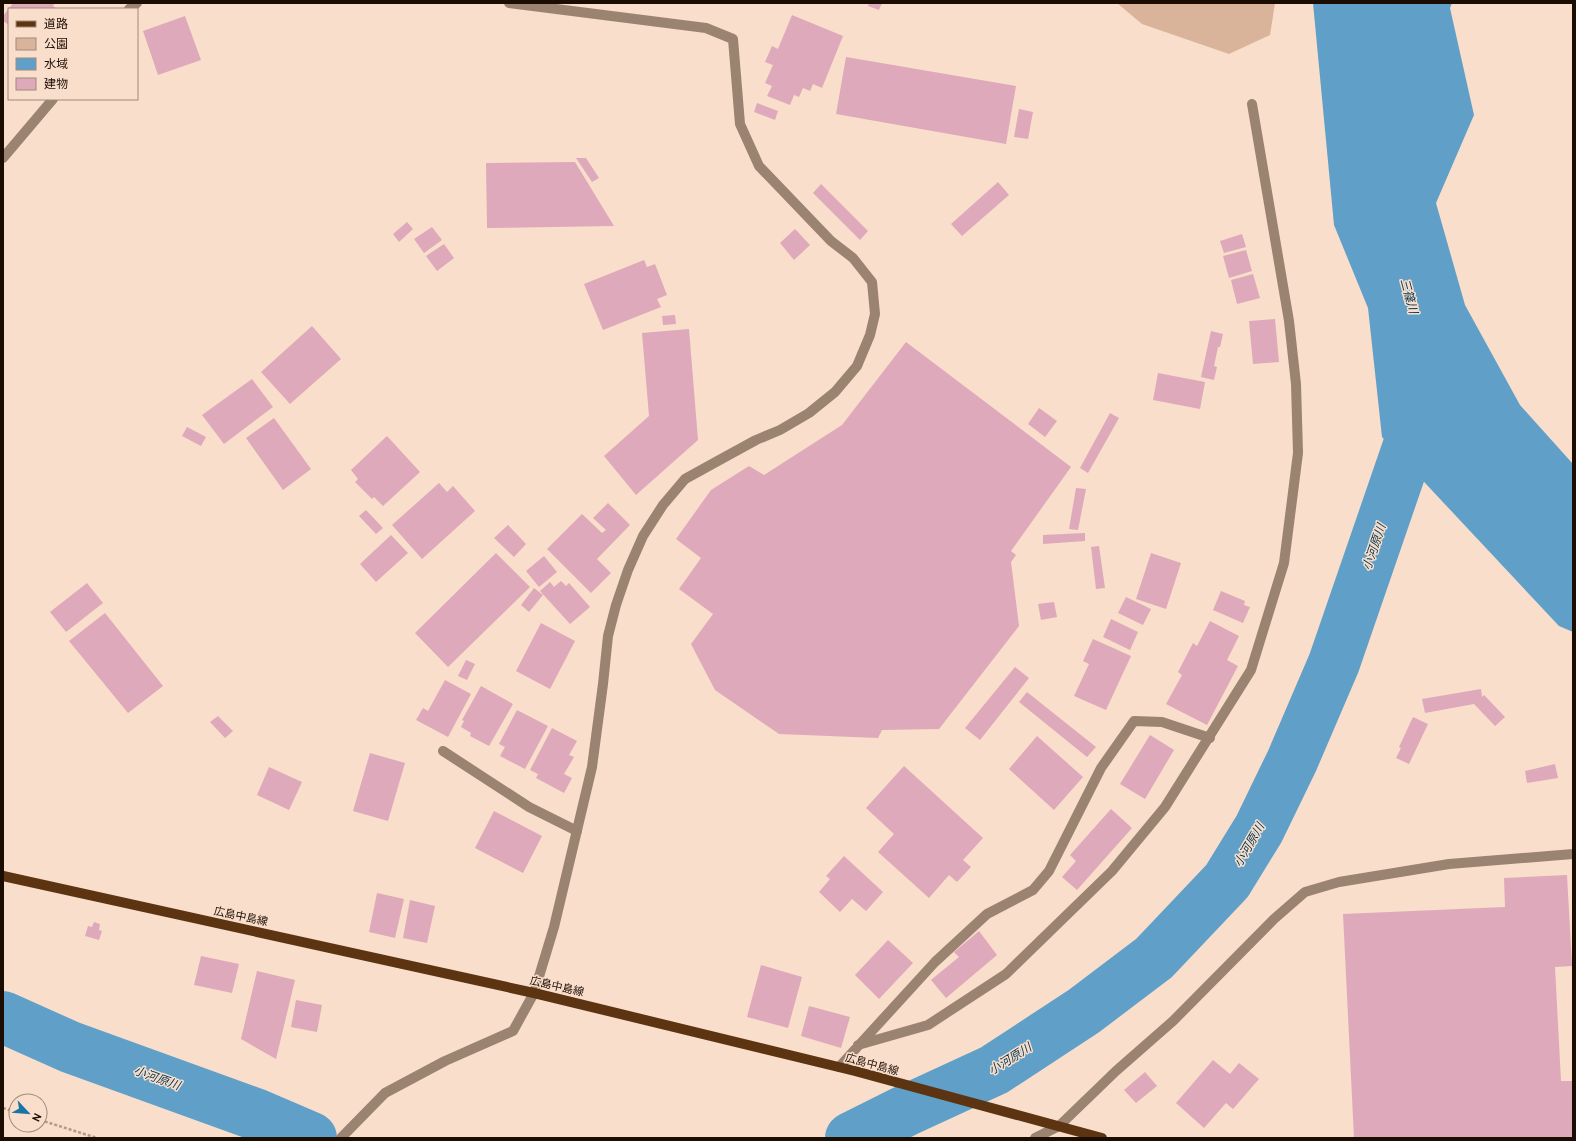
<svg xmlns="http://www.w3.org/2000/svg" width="1576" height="1141" viewBox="0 0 1576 1141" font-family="Cabin,'Noto Sans JP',sans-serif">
	<rect width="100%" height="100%" fill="#f9decb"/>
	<!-- green -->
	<path fill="#d9b49a" d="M1117 3H1275L1270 35 1229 54 1142 24Z"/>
	<!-- water -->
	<path fill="#60a0c8" d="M1313 3H1452L1450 8 1474 115 1436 203 1465 305 1520 405 1573 464V632L1559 626 1382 437 1368 308 1334 225Z"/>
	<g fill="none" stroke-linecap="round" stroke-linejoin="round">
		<!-- river -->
		<path stroke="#60a0c8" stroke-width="52" d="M3 1017 70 1047 255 1114 311 1138
			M851 1138 905 1111 994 1070 1084 1011 1154 958 1227 881 1259 829 1292 761 1334 663 1427 393"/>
	</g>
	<!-- building -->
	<path fill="#dea9ba" d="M13 3H55L53 6 57 9H9V25L3 21V16Z
		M869 3H882L879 10 868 6Z
		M792 15 843 36 822 88 813 84 810 91 803 88 799 97 794 95 790 105 767 96 772 86 765 83 773 65 765 62 772 46 778 49Z
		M185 16 201 60 158 75 143 31Z
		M846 57 1016 86 1006 144 836 114Z
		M757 103 778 111 775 120 754 112Z
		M1019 109 1033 112 1028 139 1014 137Z
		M576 158H586L599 178 592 182Z
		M575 162 614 226 487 228 486 163Z
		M998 182 1009 195 962 236 951 224Z
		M821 184 868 231 860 240 813 193Z
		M407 222 413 229 399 242 393 234Z
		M432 227 442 240 424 253 414 239Z
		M795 229 810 245 794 260 780 243Z
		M1242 234 1246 247 1224 253 1220 241Z
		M444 244 454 258 437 271 426 256Z
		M1246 250 1252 271 1229 278 1223 256Z
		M644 260 647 267 655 264 667 295 657 299 661 307 603 330 584 284Z
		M1253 274 1260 298 1237 304 1231 280Z
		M675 315 676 324 663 325 662 316Z
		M1275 319 1279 362 1253 364 1249 321Z
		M312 326 341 359 290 404 261 372Z
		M689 329 698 440 636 495 604 456 649 416 642 333Z
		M1211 331 1223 334 1220 347H1218L1214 366 1217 367 1214 380 1201 377Z
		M906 342 1071 467 1011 551 1016 555 1011 562 1019 626 939 729 882 730 878 738 779 734 715 690 691 644 713 614 679 589 701 558 676 539 711 490 749 466 764 475 842 425Z
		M1158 373 1205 382 1200 409 1153 400Z
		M252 379 273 407 224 444 202 415Z
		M1039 408 1057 421 1045 437 1028 424Z
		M1110 413 1119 418 1088 473 1080 468Z
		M274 418 311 469 283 490 246 438Z
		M187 427 206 437 201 446 182 436Z
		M387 436 420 472 383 506 374 497 372 499 355 482 358 479 351 470Z
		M439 483 447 492 453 486 475 511 422 559 392 525Z
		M1076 488 1086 489 1078 530 1069 529Z
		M608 503 630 525 597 559 611 573 591 593 547 549 582 514 602 533 606 530 593 518Z
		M366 510 383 528 376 534 359 516Z
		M508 525 526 544 514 557 494 538Z
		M1085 533V541L1043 544V535Z
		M391 535 408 553 376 582 360 564Z
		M1099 546 1105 588 1096 589 1091 547Z
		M496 553 530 587 448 667 415 633Z
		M1151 553 1181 563 1166 609 1136 599Z
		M544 556 557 572 539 587 526 571Z
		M561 581 566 586 569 583 590 607 570 624 540 591 550 582 554 587Z
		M87 583 103 603 66 632 50 612Z
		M534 588 543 595 529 612 521 605Z
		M1221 591 1245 601 1244 605 1250 607 1243 623 1213 610Z
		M1126 597 1151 609 1143 625 1118 613Z
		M1054 602 1057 617 1041 620 1038 604Z
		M105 613 163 686 128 713 69 641Z
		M1111 619 1138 632 1130 650 1103 637Z
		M1210 621 1239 636 1227 660 1238 666 1207 725 1166 704 1182 675 1178 672 1193 643 1197 646Z
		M541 623 575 641 550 689 516 671Z
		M1093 639 1131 656 1106 710 1074 696 1089 664 1083 661Z
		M466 660 475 664 467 680 458 676Z
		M1015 667 1029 678 980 740 965 728Z
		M445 680 471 694 448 737 416 720 423 708 428 711Z
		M481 686 513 704 489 746 470 736 471 733 461 727 464 721 462 720Z
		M1481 689 1482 697 1484 695 1505 717 1495 726 1474 704 1425 713 1422 699Z
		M1027 692 1096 747 1087 757 1019 702Z
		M517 710 548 726 525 769 500 756 505 747 499 744Z
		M218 716 233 731 225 738 210 722Z
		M1413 717 1428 724 1409 764 1396 758 1401 748 1399 747Z
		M552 728 577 741 569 755 574 757 564 774 572 778 564 793 536 778 538 774 530 770Z
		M1150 735 1174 750 1145 799 1120 784Z
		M1037 736 1083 777 1054 810 1009 769Z
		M370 753 405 763 388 821 353 811Z
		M1555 764 1558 778 1527 783 1525 771Z
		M904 766 983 838 963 860 971 867 957 882 949 875 929 898 878 852 894 834 866 808Z
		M269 767 302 782 289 810 257 795Z
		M1111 809 1132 828 1077 890 1062 877 1076 861 1070 855Z
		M494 811 542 836 523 873 475 848Z
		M844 856 883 892 866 911 852 899 840 912 819 892 830 879 826 876Z
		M1567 875 1572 966 1555 967 1561 1081H1573V1138H1354L1343 914 1505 907 1504 878Z
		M377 893 404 899 395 938 369 932Z
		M410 900 435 906 427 943 403 938Z
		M94 922 100 924 99 930 102 931 99 940 85 936 88 926 92 927Z
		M979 931 997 955 946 998 931 980 959 957 954 952Z
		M888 940 913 963 879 999 855 975Z
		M201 956 239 964 232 993 194 985Z
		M761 965 802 977 788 1028 747 1017Z
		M257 971 295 980 276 1059 241 1039Z
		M296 1000 322 1005 317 1032 291 1027Z
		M809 1006 850 1017 841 1048 801 1036Z
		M1213 1060 1230 1074 1239 1063 1259 1079 1233 1109 1226 1103 1204 1128 1176 1103Z
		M1145 1072 1157 1086 1136 1103 1124 1090Z"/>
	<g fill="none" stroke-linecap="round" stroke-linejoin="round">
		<!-- path -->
		<path stroke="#b29b8a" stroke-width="2.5" stroke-dasharray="3 2" stroke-linecap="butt" d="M3 1108 16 1112
			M40 1120 97 1138"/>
		<!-- service -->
		<path stroke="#9b8371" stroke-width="10" d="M443 751 529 807 577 831"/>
		<!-- minor -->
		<path stroke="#9b8371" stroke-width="10" d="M129 9 137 3
			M3 158 53 99
			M858 1045 928 1025 1006 974 1112 871 1165 807 1251 670 1284 563 1298 453 1296 384 1289 321 1252 104
			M839 1067 935 962 987 914 1033 890 1049 871 1101 768 1134 721 1162 722 1210 738
			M341 1138 385 1093 445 1061 513 1031 534 993 554 927 592 767 603 684 608 636 616 605 628 570 643 536 663 505 685 479 714 463 756 440 780 430 809 413 835 392 857 366 870 335 875 314 872 282 853 258 831 241 759 166 740 124 733 39 706 28 509 3
			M1035 1138 1059 1126 1116 1071 1173 1021 1274 919 1305 892 1339 882 1449 864 1573 854"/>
		<!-- primary -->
		<path stroke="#5c3411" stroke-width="10" d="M3 876 534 993 855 1071 1102 1138"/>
	</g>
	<g text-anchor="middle" stroke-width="3" stroke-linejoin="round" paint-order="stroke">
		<!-- street labels -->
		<g font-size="11" fill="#1c0d03" stroke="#f9decb">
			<text transform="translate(241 916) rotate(12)" y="4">広島中島線</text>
			<text transform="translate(557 986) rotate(13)" y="4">広島中島線</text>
			<text transform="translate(872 1064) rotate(15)" y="4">広島中島線</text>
		</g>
		<!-- water labels -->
		<g font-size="12" font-style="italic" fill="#003550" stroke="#f9decb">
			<text transform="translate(1409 296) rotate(75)" y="4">三篠川</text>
			<text transform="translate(1374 547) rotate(-71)" y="4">小河原川</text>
			<text transform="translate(1249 845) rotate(-60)" y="4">小河原川</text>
			<text transform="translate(1010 1059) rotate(-32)" y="4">小河原川</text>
			<text transform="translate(157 1078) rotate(20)" y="4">小河原川</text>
		</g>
	</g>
	<!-- border -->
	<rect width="1576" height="1141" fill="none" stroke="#1c0d03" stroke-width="8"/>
	<!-- legend -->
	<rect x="8" y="8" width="130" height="92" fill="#f9decb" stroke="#a18a7b"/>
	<rect x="16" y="21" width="20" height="6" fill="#5c3411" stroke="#a18a7b"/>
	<text x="44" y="28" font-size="12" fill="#1c0d03">道路</text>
	<rect x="16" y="38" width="20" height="12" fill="#d9b49a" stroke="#a18a7b"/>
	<text x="44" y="48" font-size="12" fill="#1c0d03">公園</text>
	<rect x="16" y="58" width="20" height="12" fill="#60a0c8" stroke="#a18a7b"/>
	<text x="44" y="68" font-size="12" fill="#1c0d03">水域</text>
	<rect x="16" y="78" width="20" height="12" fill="#dea9ba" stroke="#a18a7b"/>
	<text x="44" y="88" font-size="12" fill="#1c0d03">建物</text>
	<!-- north arrow -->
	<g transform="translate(28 1113) rotate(116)"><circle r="19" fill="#f9decb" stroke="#a18a7b"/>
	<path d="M0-3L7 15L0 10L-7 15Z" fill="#1b75a4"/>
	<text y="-6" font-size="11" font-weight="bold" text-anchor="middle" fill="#1c0d03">N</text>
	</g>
</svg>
